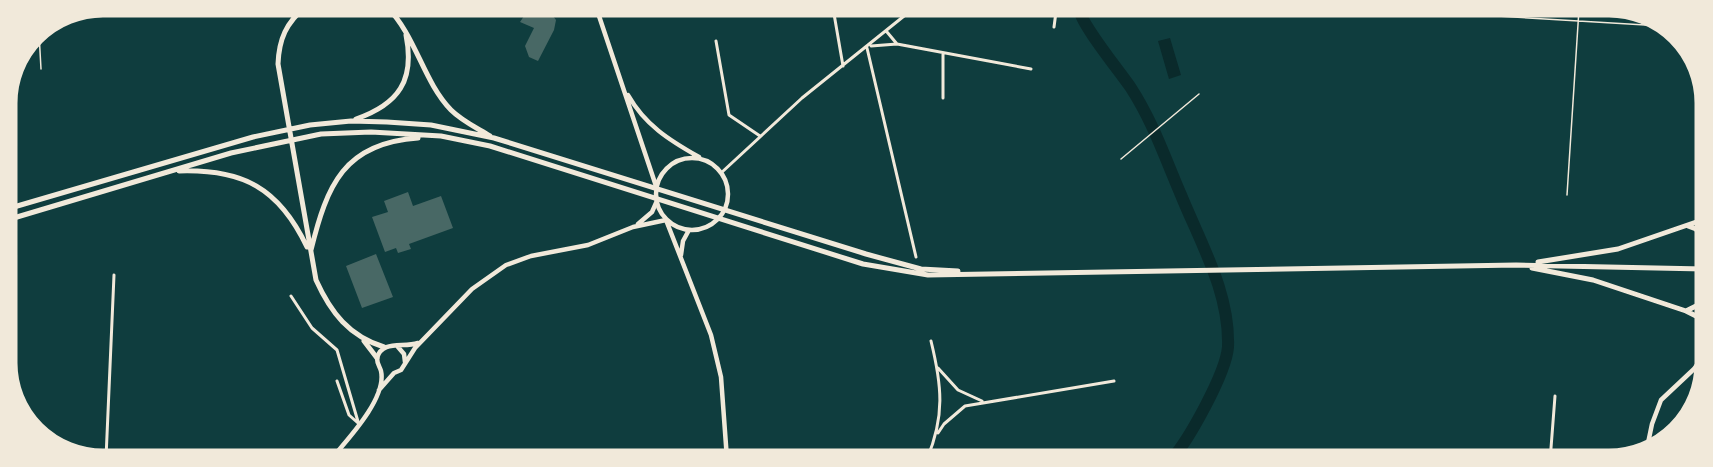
<svg xmlns="http://www.w3.org/2000/svg" width="1713" height="467" viewBox="0 0 1713 467" font-family="'DM Sans',sans-serif">
	<rect width="100%" height="100%" fill="#0f3d3e"/>
	<!-- water -->
	<path fill="#0a2a2b" d="M1170 38 1181 75 1169 79 1158 41Z"/>
	<g fill="none" stroke-linecap="round" stroke-linejoin="round">
		<!-- river -->
		<path stroke="#0a2a2b" stroke-width="12" d="M1079 8C1079 22 1121 73 1131 88 1153 122 1165 158 1181 195 1201 244 1230 293 1228 347 1226 373 1189 440 1171 460"/>
	</g>
	<!-- building -->
	<path fill="#486865" d="M530 7H545L544 9 550 12 556 20 554 30 538 61 529 57 525 46 534 28 520 22Z
		M408 192 413 206 441 196 453 228 409 244 411 249 398 253 396 248 385 252 372 217 388 212 384 201Z
		M376 254 393 297 362 308 346 266Z"/>
	<g fill="none" stroke-linecap="round" stroke-linejoin="round">
		<!-- path -->
		<path stroke="#f1e9da" stroke-width="1.5" d="M1381 9 1662 26
			M1232 15 1266 8
			M39 33 41 69
			M1121 159 1199 94
			M1567 195 1579 9"/>
		<!-- minor -->
		<path stroke="#f1e9da" stroke-width="3" d="M833 8 843 66
			M1033 8 1056 12 1054 27
			M716 41 729 115 760 136
			M897 44 1031 69
			M871 46 897 44 887 32
			M867 48 916 257
			M943 53V98
			M721 173 802 98 914 8
			M291 296 312 328 337 350 359 425
			M938 368 958 390 982 401
			M337 381 349 415 358 423
			M938 433 944 424 965 406 1114 381
			M106 458 114 275
			M927 459C945 416 942 386 931 341
			M1550 461 1555 396"/>
		<!-- tertiary -->
		<path stroke="#f1e9da" stroke-width="4.5" d="M638 224 652 212 656 203
			M398 347 404 354 405 362
			M379 390 394 373 401 370 415 348 472 289 506 265 531 256 588 245 633 227 666 220
			M1647 448 1652 424 1661 400 1694 369 1701 359 1704 288
			M332 458C348 439 387 398 381 371 380 367 377 364 377 358 382 340 403 348 418 343"/>
		<!-- secondary -->
		<path stroke="#f1e9da" stroke-width="4.5" d="M596 7 656 186
			M628 95C645 125 669 140 699 157
			M656 194a36 36 0 1 1 72 0a36 36 0 1 1-72 0Z
			M666 220 711 335 721 377 727 459
			M681 255 683 241 689 230"/>
		<!-- trunk -->
		<path stroke="#f1e9da" stroke-width="5" d="M306 6C286 23 279 39 278 64L316 280C331 313 349 336 384 347
			M387 7C416 36 423 81 451 110 462 121 477 128 490 136
			M356 119C399 104 415 80 406 35
			M179 171C243 169 279 188 307 247
			M7 209 253 137 310 125 351 121 387 122 431 125 494 138 866 254 921 269 958 271
			M7 220 231 153 321 134 371 132 441 136 490 146 863 264 928 275 1516 265 1704 269
			M1688 226 1696 229 1704 240
			M311 250C327 185 344 143 418 138
			M1538 262 1618 249 1705 219
			M1532 268 1593 280 1686 311 1698 305 1704 295
			M1686 311 1704 320
			M364 341 377 358"/>
		<!-- rail -->
		<path stroke="#97a49c" stroke-width="2" d="M1147 8H1166"/>
	</g>
	<!-- crop -->
	<path d="M0 0H1713V467H0ZM103 16H1609A87 87 0 0 1 1696 103V363A87 87 0 0 1 1609 450H103A87 87 0 0 1 16 363V103A87 87 0 0 1 103 16Z" fill="#f1e9da" fill-rule="evenodd"/>
	<path fill="none" stroke="#f1e9da" stroke-width="3" d="M103 16H1609A87 87 0 0 1 1696 103V363A87 87 0 0 1 1609 450H103A87 87 0 0 1 16 363V103A87 87 0 0 1 103 16Z"/>
</svg>
